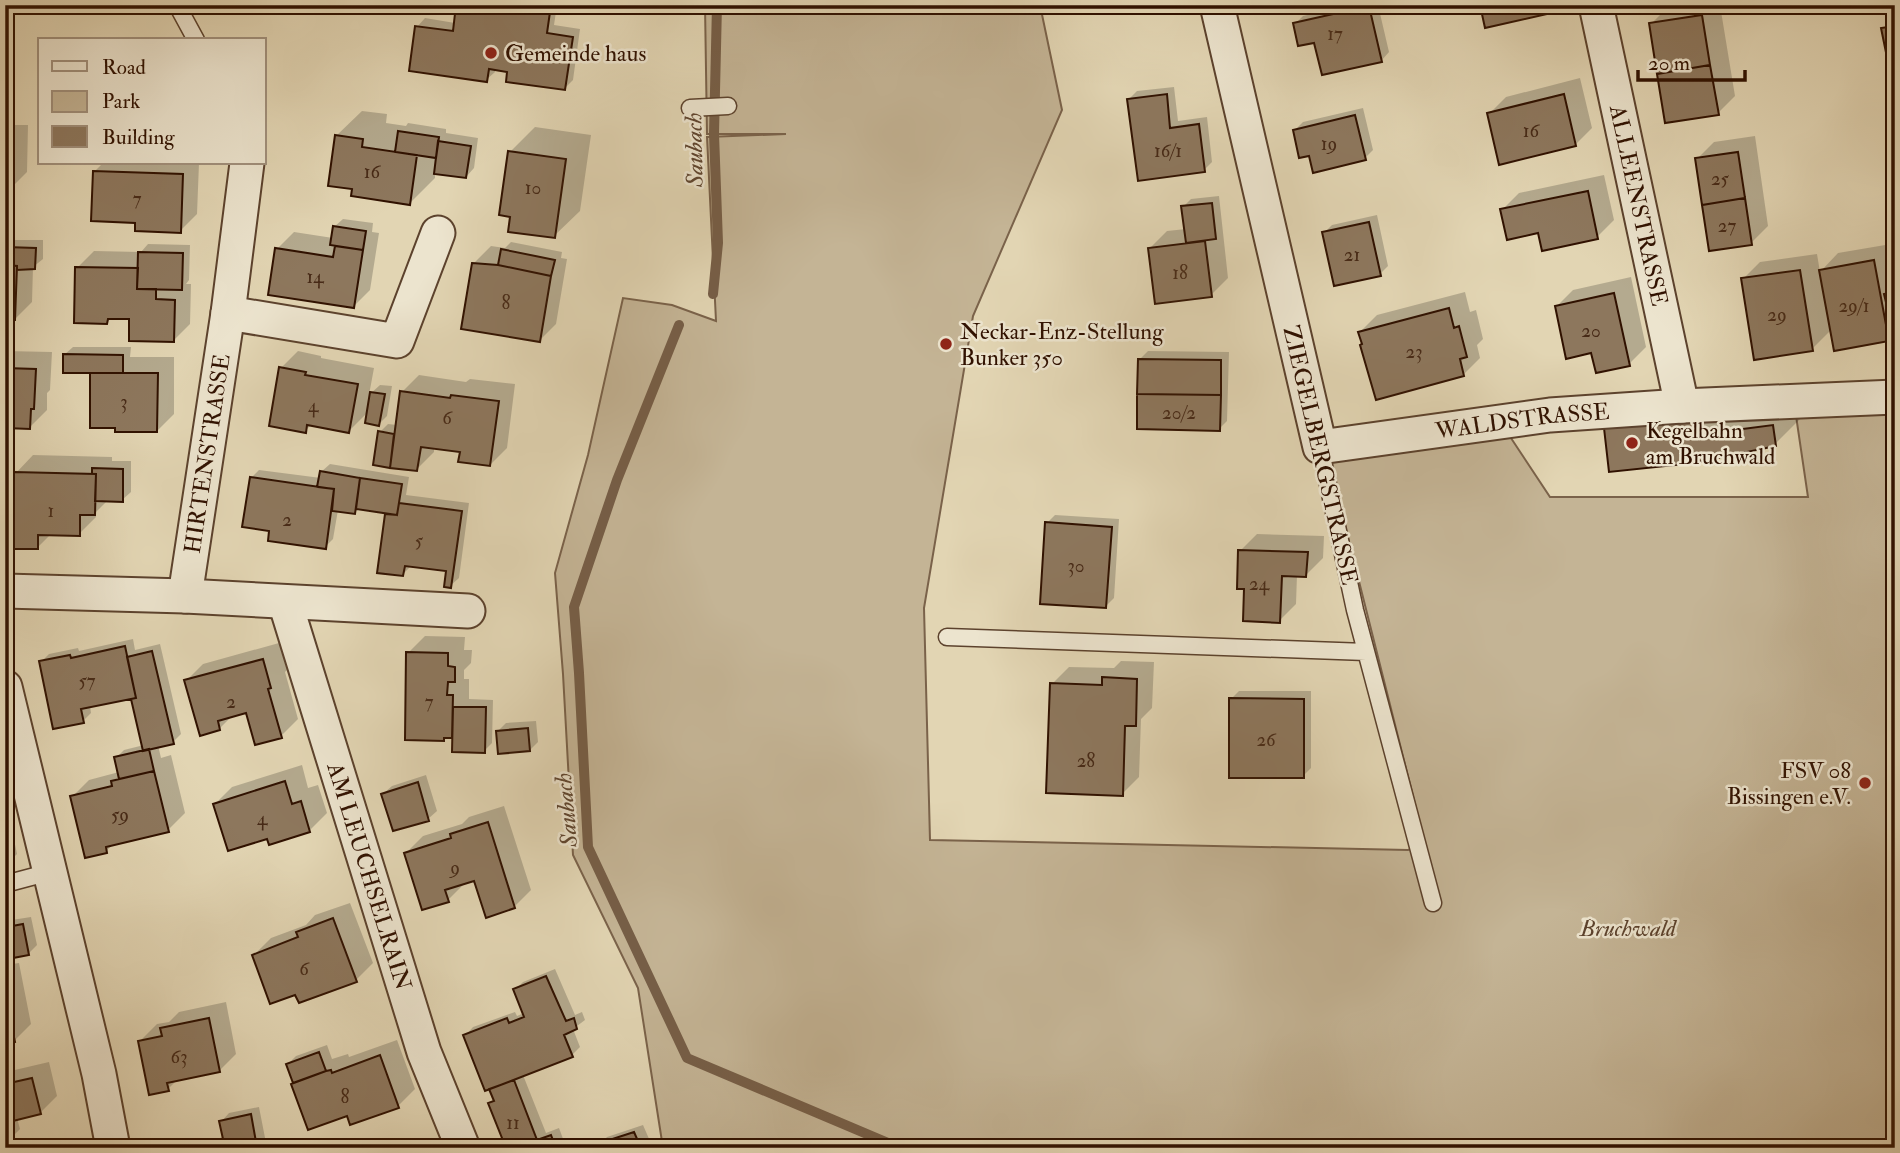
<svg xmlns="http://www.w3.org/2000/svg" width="1900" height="1153" viewBox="0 0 1900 1153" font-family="'IM FELL Double Pica',serif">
	<rect width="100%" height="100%" fill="#e2d5b3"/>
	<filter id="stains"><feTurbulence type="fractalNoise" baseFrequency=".00286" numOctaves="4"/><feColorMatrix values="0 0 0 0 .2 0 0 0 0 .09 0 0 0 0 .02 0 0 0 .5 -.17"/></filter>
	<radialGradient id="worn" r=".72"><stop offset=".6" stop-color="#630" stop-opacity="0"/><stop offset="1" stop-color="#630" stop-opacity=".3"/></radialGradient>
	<!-- green -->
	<path fill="#c4b495" stroke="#7a624a" stroke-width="2" d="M705 5H1040L1062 110 973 316 924 608 930 840 1408 850 1425 844 1329 462 1505 429 1550 497H1808L1795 409 1895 402V1148H663L638 988 573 855 563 674 555 573 588 455 623 298 672 305 716 321 707 137 786 134H707Z"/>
	<!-- shadow -->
	<path fill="#0003" d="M458 5H557L554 25 580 29 573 80 565 88 509 70 495 68V72L486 80 417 27 425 18 455 23Z
		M1350 5H1378L1389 52 1381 61 1316 40 1295 24 1303 16Z
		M1482 5H1553L1546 12Z
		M1678 5H1720L1735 96 1718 113 1651 24 1668 7Z
		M1895 17V74L1883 29Z
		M1580 78 1592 128 1575 145 1489 114 1506 97Z
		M1174 87 1178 121 1207 117 1212 162 1204 170 1129 99 1137 91Z
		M1363 108 1373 150 1365 158 1311 154 1295 130 1303 122Z
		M362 111 387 114 386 123 406 126 408 123 446 129V133L478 138 474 168 466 177 435 173V178L410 203 354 188 336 136Z
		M5 125H28L27 172 10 189H5Z
		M535 127 591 135 580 211 554 236 510 152Z
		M1755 136 1768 226 1751 243 1697 159 1714 142Z
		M103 163H199L197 214 180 231 95 171Z
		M1604 175 1614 220 1597 237 1539 231 1502 210 1519 193Z
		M1219 196 1228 278 1211 295 1150 248 1167 231 1186 229 1183 207 1191 199Z
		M1377 215 1388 266 1380 274 1324 233 1332 225Z
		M343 219 373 223 372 232 379 233 370 290 353 307 277 249 294 232 333 238 334 227Z
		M5 240H43V259L33 267 32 302 15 319 5 318Z
		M511 242 562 252 561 258 567 259 556 324 539 341 474 263 491 246 505 248Z
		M148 244 190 245 189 280 186 284H191L190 324 173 341 131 317H112L107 322 77 268 94 251 141 252Z
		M1891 244 1895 265V333L1888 340 1832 329 1812 349 1743 279 1760 262 1817 254 1820 272 1838 253Z
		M1631 277 1646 347 1629 364 1593 351 1556 307 1573 290Z
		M1465 292 1470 312 1476 310 1483 339 1477 345 1480 358 1463 375 1360 332 1377 315Z
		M73 347H131L130 357H174V414L157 431 117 426 92 371 64 355Z
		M5 351 52 352 50 390 47 393V410L30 427 5 426Z
		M298 351 321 356V358L374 368 369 395 380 385 392 386 387 416 379 424 369 411 349 431 312 424 305 431 281 368Z
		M1148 351 1229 352 1227 421 1219 429 1140 359Z
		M419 375 466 382 470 379 515 384 507 448 490 465 462 450 434 447V452L417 469 375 464 380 432 388 424 397 425 402 392Z
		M1721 396 1797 400 1800 419 1775 444 1611 470Z
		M33 455 112 457V461H131V492L122 500H108L96 512V517L79 534H51L37 548 8 505 15 498 16 473Z
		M330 464 409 477 406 495 469 503 459 578 450 586 448 570 412 565 403 574 379 571 387 512 358 508 354 512 338 510 333 539 325 547 271 530 251 478 259 470 321 478V472Z
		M1055 515 1119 519 1114 598 1106 606 1047 523Z
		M1257 534 1324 536 1323 558 1306 575H1297L1296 604 1279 621 1246 587 1240 551Z
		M425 636 465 637 464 650H472L471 663 464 670V679H469V699L493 700 492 743 484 751 454 737H446L443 739 408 653Z
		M133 639 135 650 160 644 181 734 173 742 158 745 161 758 171 755 185 813 168 830 115 843 106 851 72 797 89 780 119 772 116 758 124 750 144 745 133 697 90 706 91 713 83 721 41 662 49 654 78 648 79 651Z
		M279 643 287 670 285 672 298 719 281 736 247 711 233 715 220 728 186 681 203 664Z
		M1121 661 1154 662 1152 708 1141 719 1139 777 1122 794 1052 684 1069 667 1114 668Z
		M1239 691H1311V768L1303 776 1231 699Z
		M536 721 538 742 530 750 498 731 506 723Z
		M302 765 308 788 318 785 327 813 310 830 268 837 215 804 232 787Z
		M426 775 437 811 428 819 394 829 383 794 392 786Z
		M504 806 531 890 514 907 475 879 465 883 448 900 406 853 423 836 462 824 469 817Z
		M11 825 17 854 9 862 5 863V826Z
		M350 903 373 963 356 980 297 992 254 955 271 938 306 925 315 915Z
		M31 917 37 945 28 954 5 958V921Z
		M19 963 31 1024 14 1041 5 1042V965Z
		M555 969 575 1015 582 1012 585 1020 573 1029 580 1047 572 1055 523 1075 546 1133 559 1128 565 1144 561 1148H514L490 1104 495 1099 465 1036 473 1027 515 1012 517 1016 524 1013 515 990 523 982Z
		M226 1002 236 1054 219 1071 178 1079 168 1089 140 1041 157 1024 169 1022 179 1012Z
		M397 1040 415 1089 398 1106 348 1114 295 1083 288 1064 296 1056 327 1045 332 1059 348 1054 349 1057Z
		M49 1062 57 1096 40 1113 17 1118 20 1129 5 1144V1069L6 1072Z
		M259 1107 267 1148H176L224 1137 221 1122 229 1113Z
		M643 1125 653 1148H599V1145L607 1137Z"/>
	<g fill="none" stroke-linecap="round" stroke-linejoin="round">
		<!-- stream -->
		<path stroke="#765e47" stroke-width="10" d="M713 294 718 243 714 134 717 5
			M679 325 617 480 574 607 579 673 588 847 687 1058 900 1148"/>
	</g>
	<!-- building -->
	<path fill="#8d775d" stroke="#301100" stroke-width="2" d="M309 5H335L332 12 311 11Z
		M456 5H551L547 33 573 37 565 90 506 82 507 72 489 69 487 82 409 71 415 26 453 31Z
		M1480 5H1545L1547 14 1485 28Z
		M1369 6 1382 62 1322 75 1314 43 1298 46 1293 23Z
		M1702 15 1710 65 1657 74 1649 23Z
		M1895 26V76L1891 77 1881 28Z
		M1710 65 1719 115 1665 123 1657 74Z
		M1167 94 1170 128 1199 124 1205 172 1138 181 1127 99Z
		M1564 94 1576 146 1499 165 1487 113Z
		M1355 115 1366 160 1313 173 1309 156 1299 158 1293 130Z
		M398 131 439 137 436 158 395 152Z
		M335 135 363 139 362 147 417 155 410 205 351 196 352 189 328 186Z
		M5 141 12 142 10 191H5Z
		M438 141 471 146 466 178 434 174Z
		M508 151 566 159 555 238 508 232 510 217 499 215Z
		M1738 152 1745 198 1702 205 1695 158Z
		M93 171 183 174 181 233 135 231V223L91 221Z
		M1588 191 1598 239 1542 251 1538 233 1507 240 1500 209Z
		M1745 198 1752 245 1709 251 1702 205Z
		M1212 203 1216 239 1186 243 1181 206Z
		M1369 222 1381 276 1334 286 1322 232Z
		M333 226 366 231 363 250 330 245Z
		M1205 241 1212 297 1155 304 1148 248Z
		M335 246 363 250 354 308 268 295 275 248 333 257Z
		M5 247 36 248 35 269 17 270V266L5 265Z
		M501 249 555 260 551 276 498 265Z
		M138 252 183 253 182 290 137 289Z
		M1874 260 1889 341 1834 351 1819 270Z
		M472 263 498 265 551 276 540 342 461 329Z
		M5 265 17 266 15 320H5Z
		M75 267 138 268 137 289H156V299L175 300 174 342 129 341V319H108L107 324 74 323Z
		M1800 270 1813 351 1754 360 1741 278Z
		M1895 292V318L1890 319 1884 294Z
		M1614 293 1630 366 1596 373 1591 353 1566 359 1555 306Z
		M1449 308 1454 328 1459 326 1467 357 1460 359 1464 376 1376 400 1360 345 1362 344 1358 332Z
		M63 354 123 355V373H63Z
		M1138 359 1221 360V395L1137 394Z
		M279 367 306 372 305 375 358 384 349 433 307 425 306 433 269 426Z
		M5 368 36 369 34 409H31L30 429 5 428Z
		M90 373H158L157 432H115V428H90Z
		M400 391 450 398 451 395 499 401 490 466 458 462 460 452 421 447 417 471 390 468Z
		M370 392 385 394 379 426 365 423Z
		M1137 394 1221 395 1220 431 1137 429Z
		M1696 421V435L1773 425 1776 446 1694 463 1609 472 1604 428Z
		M378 431 394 434 390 468 373 465Z
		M92 468 123 469V502L95 501 96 474H92Z
		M320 471 360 478 355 514 332 511 334 489 317 487Z
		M14 472 96 474 95 515H80V536L38 535V549H6V505H14Z
		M250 477 334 489 326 549 268 541 269 531 242 527Z
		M360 478 402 484 397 515 356 509Z
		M399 503 462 511 451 588 444 587 446 571 405 566 403 576 377 573 385 514 397 515Z
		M1045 522 1112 527 1106 608 1040 604Z
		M1238 550 1308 552 1306 577 1282 576 1280 623 1243 621 1244 589H1237Z
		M125 646 136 698 81 709 84 723 53 729 39 661 70 655 71 658Z
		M152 651 174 744 143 751 131 699 136 698 127 657Z
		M406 652 448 653V666L455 667V682H448L447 695H453L452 738H444V741L405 740Z
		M263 659 271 688 268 689 282 738 255 745 246 713 218 721 220 730 200 736 184 680Z
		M1102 677 1137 679 1136 726H1125L1123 796 1046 793 1050 683 1102 685Z
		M1229 698 1304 699V778H1229Z
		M453 707H486L485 753 452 752Z
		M528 728 530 751 498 754 496 731Z
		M149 749 154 771 119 779 114 757Z
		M154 771 169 832 106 847 107 853 85 858 70 796 112 786 111 781Z
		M285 781 292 804 301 801 310 832 269 845 267 839 228 851 213 804Z
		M418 782 429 821 393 831 381 794Z
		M488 822 515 908 486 918 474 881 445 890 449 902 422 910 404 853 451 838 450 834Z
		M333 918 357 982 299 1003 295 995 270 1004 252 955 298 937 296 932Z
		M23 924 29 955 13 958 7 927Z
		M5 927H7L13 958 5 960Z
		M546 976 566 1021 574 1018 577 1029 564 1035 573 1057 485 1091 463 1035 507 1018 509 1023 524 1017 513 989Z
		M5 994 15 1042 5 1044Z
		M209 1018 220 1072 167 1083 169 1091 149 1095 138 1041 162 1036 160 1028Z
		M319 1052 326 1071 293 1083 286 1064Z
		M380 1055 399 1108 350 1125 347 1116 308 1130 291 1084 326 1071 331 1070 332 1073Z
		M32 1078 41 1114 5 1123V1084Z
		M514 1080 537 1140 518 1148H506L488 1103 494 1101 489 1089Z
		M251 1114 256 1142 225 1148 219 1121Z
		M634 1132 641 1148H597V1144Z
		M551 1135 556 1148H518L537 1140Z"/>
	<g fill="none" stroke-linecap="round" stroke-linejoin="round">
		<defs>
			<path id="service" d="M177 5 196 40
				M690 108 728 106
				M1320 447 1355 610 1433 903
				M947 637 1366 652
				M5 884 50 872"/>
			<g id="minor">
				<path id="s1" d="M1217 5 1320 447 1550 415 1682 406 1895 397"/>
				<path id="s2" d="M1596 5 1682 406"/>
				<path d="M228 313 397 341 438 233"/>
				<path d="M5 591 185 596 468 611"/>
				<path id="s3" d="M185 596 228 313 247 163"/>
				<path id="s4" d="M285 602 424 1052 463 1148"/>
				<path d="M5 687 99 1074 113 1148"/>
			</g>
		</defs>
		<!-- service casing -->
		<use href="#service" stroke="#5c422d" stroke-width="19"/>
		<!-- minor casing -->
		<use href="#minor" stroke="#5c422d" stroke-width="37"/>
		<!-- service -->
		<use href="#service" stroke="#ece4ce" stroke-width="16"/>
		<!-- minor -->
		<use href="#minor" stroke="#ece4ce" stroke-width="33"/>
	</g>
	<!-- markers -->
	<g fill="#8f2418" stroke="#ece4ce" stroke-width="2.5">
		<circle cx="491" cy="53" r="7"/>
		<circle cx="946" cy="344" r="7"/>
		<circle cx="1632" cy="443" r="7"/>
		<circle cx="1865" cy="783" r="7"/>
	</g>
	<g text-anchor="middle" stroke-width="5" stroke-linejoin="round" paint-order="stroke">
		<!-- number labels -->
		<g font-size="19" fill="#472a17">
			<text x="1335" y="40">17</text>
			<text x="1531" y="137">16</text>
			<text x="1329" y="150">19</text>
			<text x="1168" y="157">16/1</text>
			<text x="372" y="178">16</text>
			<text x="1720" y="185">25</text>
			<text x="533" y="194">10</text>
			<text x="137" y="205">7</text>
			<text x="1727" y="232">27</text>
			<text x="1352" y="261">21</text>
			<text x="1180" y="279">18</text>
			<text x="315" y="283">14</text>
			<text x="506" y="309">8</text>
			<text x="1854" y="312">29/1</text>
			<text x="1777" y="321">29</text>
			<text x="1591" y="337">20</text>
			<text x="1414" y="358">23</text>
			<text x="124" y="408">3</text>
			<text x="313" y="412">4</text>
			<text x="1179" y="419">20/2</text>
			<text x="447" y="424">6</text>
			<text x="51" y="517">1</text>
			<text x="287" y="526">2</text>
			<text x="419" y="547">5</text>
			<text x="1076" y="572">30</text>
			<text x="1259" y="590">24</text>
			<text x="87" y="687">57</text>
			<text x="231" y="708">2</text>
			<text x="429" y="708">7</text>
			<text x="1266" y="746">26</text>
			<text x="1086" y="767">28</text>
			<text x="120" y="821">59</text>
			<text x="262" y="825">4</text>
			<text x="455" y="874">9</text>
			<text x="304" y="975">6</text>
			<text x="179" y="1063">63</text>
			<text x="345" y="1103">8</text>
			<text x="513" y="1129">11</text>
		</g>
		<!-- poi labels -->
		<g font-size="23" fill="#301100" stroke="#ece4ce" text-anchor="start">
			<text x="505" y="61">Gemeinde haus</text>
			<text x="960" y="339">Neckar-Enz-Stellung<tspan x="960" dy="26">Bunker 350</tspan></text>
			<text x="1646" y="438">Kegelbahn<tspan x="1646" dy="26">am Bruchwald</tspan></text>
			<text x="1851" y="778" text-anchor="end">FSV 08<tspan x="1851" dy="26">Bissingen e.V.</tspan></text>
		</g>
		<!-- street labels -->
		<g font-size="23" fill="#301100" stroke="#ece4ce">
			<text dy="8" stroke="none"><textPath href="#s2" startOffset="205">ALLEENSTRASSE</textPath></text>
			<text dy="8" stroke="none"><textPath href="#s1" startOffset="658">WALDSTRASSE</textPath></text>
			<text dy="8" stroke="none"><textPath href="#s3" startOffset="144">HIRTENSTRASSE</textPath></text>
			<text transform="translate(1321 455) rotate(77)" y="8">ZIEGELBERGSTRASSE</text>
			<text dy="8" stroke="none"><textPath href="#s4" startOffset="287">AM LEUCHSELRAIN</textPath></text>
		</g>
		<!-- park labels -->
		<g font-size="23" font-style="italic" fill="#5c422d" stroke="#ece4ce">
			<text x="1628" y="936">Bruchwald</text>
		</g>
		<!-- water labels -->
		<g font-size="24" font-style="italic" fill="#5f452f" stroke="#ece4ce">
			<text transform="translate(694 150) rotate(-91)" y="8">Saubach</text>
			<text transform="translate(566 810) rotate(-95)" y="8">Saubach</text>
		</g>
	</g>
	<!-- margin -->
	<rect width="1900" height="1153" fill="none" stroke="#e2d5b3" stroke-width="28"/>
	<rect x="7" y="7" width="1886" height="1139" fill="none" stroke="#301100" stroke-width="3.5"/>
	<rect x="14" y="14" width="1872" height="1125" fill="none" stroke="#301100" stroke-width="2"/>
	<!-- legend -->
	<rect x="38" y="38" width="228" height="126" fill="#ece4ce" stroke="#a1907c" stroke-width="2"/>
	<rect x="52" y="61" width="35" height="10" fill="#ece4ce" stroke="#a1907c" stroke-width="2"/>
	<text x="102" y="74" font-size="21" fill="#301100">Road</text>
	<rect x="52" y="91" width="35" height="21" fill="#c4b495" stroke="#a1907c" stroke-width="2"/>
	<text x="102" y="108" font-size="21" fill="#301100">Park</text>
	<rect x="52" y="126" width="35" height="21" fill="#8d775d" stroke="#a1907c" stroke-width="2"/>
	<text x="102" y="144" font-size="21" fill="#301100">Building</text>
	<!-- scale -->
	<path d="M1638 70v10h107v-10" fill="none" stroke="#301100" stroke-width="3.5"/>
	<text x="1648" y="70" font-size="21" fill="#301100" stroke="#ece4ce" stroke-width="5" paint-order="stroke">20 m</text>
	<rect width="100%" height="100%" filter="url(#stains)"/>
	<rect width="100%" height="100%" fill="url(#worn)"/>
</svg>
